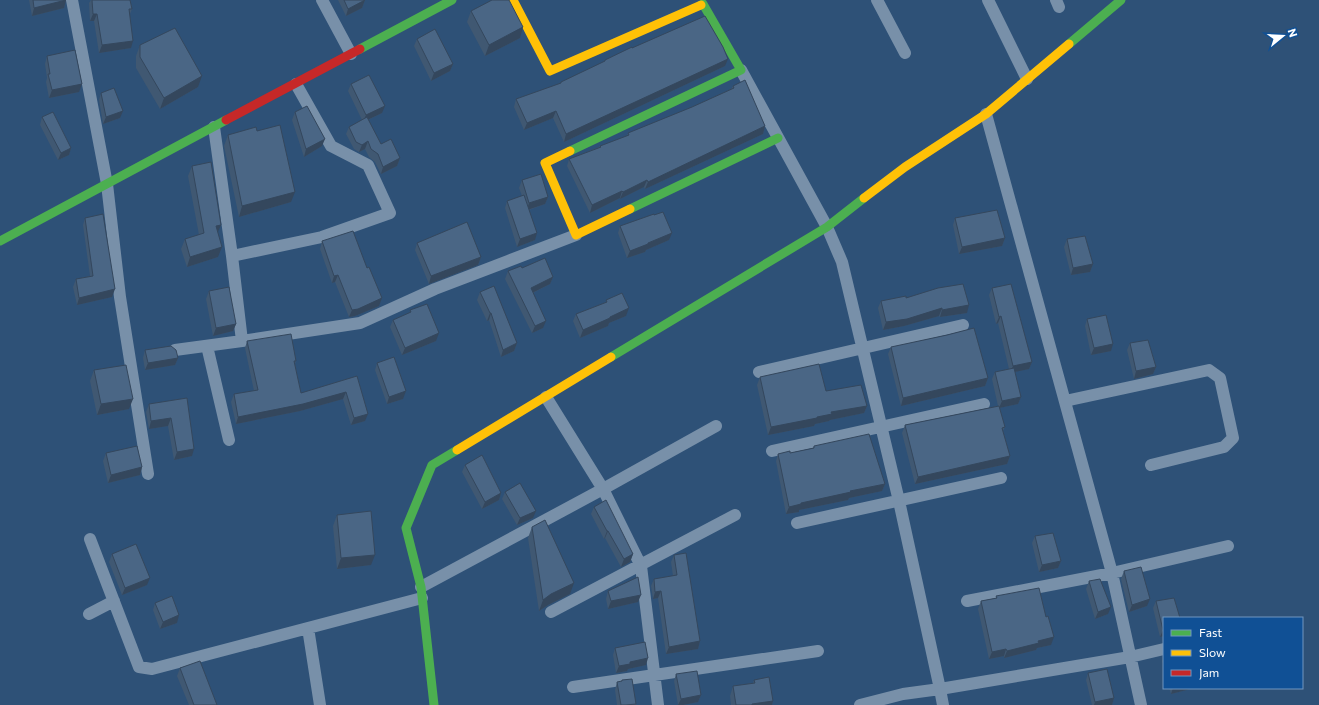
<svg xmlns="http://www.w3.org/2000/svg" width="1319" height="705" viewBox="0 0 1319 705" font-family="Commissioner,sans-serif">
	<rect width="100%" height="100%" fill="#2e5177"/>
	<g fill="none" stroke-linecap="round" stroke-linejoin="round">
		<!-- street -->
		<path stroke="#7890a9" stroke-width="12" d="M72 0 107 184 120 297 148 474
			M322 0 351 54
			M877 0 905 53
			M988 0 1027 79
			M1056 0 1059 7
			M741 70 827 227 842 262 899 501 940 689 903 694 860 705
			M296 84 331 146 368 165 390 213 322 237 232 256 242 341 360 323 435 289 576 235
			M986 114 1112 573 1141 705
			M214 127 232 256
			M207 346 229 440
			M175 350 242 341
			M759 372 963 325
			M1065 401 1209 370 1220 378 1233 438 1224 447 1151 465
			M772 451 984 404
			M797 523 1001 478
			M90 539 139 667 152 669 422 598
			M421 587 603 489 546 397
			M967 601 1112 573 1228 546
			M551 612 735 515
			M89 614 114 601
			M308 628 320 705
			M573 687 818 651
			M658 705 641 566 603 489 716 426
			M943 705 940 689 1130 657 1164 649"/>
		<!-- fast -->
		<path stroke="#4caf50" stroke-width="9" d="M1069 44 1121 0
			M360 49 452 0
			M570 151 741 70 703 4 701 5
			M630 209 778 138
			M0 241 226 120
			M611 357 827 227 864 198
			M434 705 421 587 406 528 432 465 457 450"/>
		<!-- slow -->
		<path stroke="#ffc107" stroke-width="9" d="M513 0 550 71 701 5
			M570 151 545 163 576 235 630 209
			M864 198 905 167 986 114 1069 44
			M457 450 611 357"/>
		<!-- jam -->
		<path stroke="#c62828" stroke-width="9" d="M226 120 360 49"/>
	</g>
	<!-- wall -->
	<path fill="#405872" d="M29 0H66L64 8 32 16Z
		M91 0H130L132 9 130 14 131 48 99 53 94 21H90L89 3Z
		M338 0H365L362 8 346 16Z
		M471 11 520 38 485 56 467 22Z
		M417 39 453 64 450 71 431 81 414 46Z
		M140 45 198 87 160 109 136 68V56Z
		M632 48 725 66 564 142 553 118 524 130 514 107 516 99 560 84 561 82 604 62 605 60Z
		M47 56 79 92 49 98 46 82 47 78 45 64Z
		M351 84 382 113 368 120 381 144 400 158 397 166 381 174 375 162 369 157 365 149 359 152 354 149 346 134 349 127 362 120 348 91Z
		M733 86 765 126 763 134 645 189 644 187 620 199V198L590 213 567 166 569 159 599 147 600 146 627 136 628 133 692 107 731 89Z
		M101 93 120 118 103 124 99 100Z
		M295 112 322 146 304 157 292 120Z
		M42 117 71 148 69 155 58 160 40 125Z
		M257 131 291 202 239 217 224 146 228 135Z
		M192 166 218 257 187 267 181 249 185 239 199 235 188 176Z
		M522 180 548 197 545 204 529 210 535 240 517 247 505 208 507 201 522 196 519 188Z
		M85 218 112 297 77 305 73 287 76 279 90 276 83 225Z
		M955 218 1005 238 1002 246 959 254 953 225Z
		M620 226 669 240 646 250 645 252 627 258 618 233Z
		M1067 239 1093 264 1090 272 1071 275 1064 247Z
		M322 241 379 306 355 316 349 317 335 282 332 283 320 249Z
		M417 243 481 257 478 265 429 284 415 250Z
		M522 268 553 277 550 284 533 293 543 328 532 333 505 279 508 271Z
		M992 288 1032 362 1029 369 1014 372 1021 397 1018 404 999 408 1005 427 1003 431 1010 456 1007 464 915 484 902 433 905 425 998 406 992 379 995 372 1009 369 998 323 996 324 989 295Z
		M209 291 236 324 233 331 213 336 206 299Z
		M480 292 517 343 514 351 501 357 489 320 487 321 477 300Z
		M906 298 967 313 940 317 939 316 904 326 883 330 878 308 881 301Z
		M606 300 626 316 609 323 608 326 580 338 573 321 576 314 606 302Z
		M410 310 436 341 402 355 390 327 393 320 410 313Z
		M1087 319 1111 351 1091 355 1085 326Z
		M247 341 296 361 295 364 301 393 357 376 365 421 351 425 343 399 300 411 236 424 231 402 234 394 254 391 245 348Z
		M1130 343 1156 367 1153 374 1134 379 1127 350Z
		M891 347 988 378 985 386 901 406 888 354Z
		M145 350 178 358 175 365 145 370 143 358Z
		M377 363 403 399 387 404 375 370Z
		M94 370 129 409 97 415 90 381Z
		M760 377 826 391 867 406 864 413 830 420 829 421 815 424 814 426 768 435 757 385Z
		M187 398 192 456 174 460 168 426 149 429 146 412 149 404Z
		M814 446 885 484 882 491 849 498 848 500 799 510V512L786 514 776 461 778 454 790 453 813 449Z
		M106 453 142 467 140 475 108 483 103 461Z
		M465 465 501 493 499 500 482 509 462 472Z
		M505 492 533 518 517 525 502 499Z
		M594 507 633 554 630 562 621 567 605 538 604 539 591 514Z
		M337 515 371 565 337 569 333 526Z
		M532 527 570 594 548 605 539 611 528 538Z
		M1035 536 1061 561 1058 568 1039 572 1032 543Z
		M112 554 147 585 122 595 109 562Z
		M674 555 700 641 698 649 666 654 658 598 653 599 651 586 654 579 673 576 671 562Z
		M1124 571 1147 606 1129 612 1121 579Z
		M1089 581 1108 614 1095 619 1086 589Z
		M608 591 638 602 608 609 606 599Z
		M996 596 1051 645 1037 648 1036 650 1004 658V656L989 659 978 609 981 601 996 598Z
		M1156 601 1164 618V636L1160 637 1153 608Z
		M155 603 177 623 160 629 153 610Z
		M615 648 646 665 628 669 627 671 616 673 613 655Z
		M1164 657V667L1162 661Z
		M180 668 217 705H189L177 676Z
		M1088 673 1114 698 1112 705H1092L1086 680Z
		M676 674 701 695 698 702 683 705H678L674 681Z
		M622 680 636 704V705H617L615 690 617 682H621Z
		M754 680 773 701 772 705H731L730 696 733 686 753 683Z
		M1169 688H1194L1171 694Z"/>
	<!-- shaded-wall -->
	<path fill="#34475d" d="M66 0 64 8 32 16 34 8Z
		M365 0 362 8 346 16 348 9Z
		M93 14H97L94 21H90Z
		M523 27 520 38 485 56 489 45Z
		M133 41 131 48 99 53 102 45Z
		M728 59 725 66 564 142 566 134Z
		M453 64 450 71 431 81 434 73Z
		M202 76 198 87 160 109 164 98Z
		M82 84 79 92 49 98 52 90Z
		M385 106 382 113 363 122 366 115Z
		M123 111 120 118 103 124 106 117Z
		M556 111 553 118 524 130 527 123Z
		M765 126 763 134 645 189 648 182Z
		M325 139 322 146 304 157 306 149Z
		M368 141 365 149 359 152 362 145Z
		M71 148 69 155 58 160 61 153Z
		M400 158 397 166 381 174 383 167Z
		M647 180 644 187 620 199 623 192Z
		M622 191 620 198 590 213 592 205Z
		M295 192 291 202 239 217 242 206Z
		M548 197 545 204 527 210 529 203Z
		M221 225 217 234 216 226Z
		M537 233 535 240 517 247 520 239Z
		M672 233 669 240 646 250 645 252 627 258 630 251Z
		M1005 238 1002 246 959 254 962 247Z
		M222 247 218 257 187 267 190 257Z
		M481 257 478 265 429 284 431 276Z
		M1093 264 1090 272 1071 275 1073 268Z
		M338 275 335 282 332 283 334 276Z
		M553 277 550 284 528 295 531 288Z
		M115 289 112 297 77 305 79 298Z
		M382 298 379 306 355 316 349 317 352 310Z
		M969 305 967 313 940 317 942 310Z
		M629 308 626 316 609 323 608 326 580 338 583 330 610 317Z
		M942 308 939 316 904 326 883 330 886 322Z
		M490 313H491L489 320 487 321Z
		M1001 316 998 323 996 324 999 317Z
		M546 321 543 328 532 333 535 326Z
		M236 324 233 331 213 336 216 328Z
		M439 333 436 341 402 355 405 348Z
		M517 343 514 351 501 357 503 350Z
		M1113 344 1111 351 1091 355 1094 348Z
		M178 358 175 365 145 370 148 363Z
		M1032 362 1029 369 1010 373 1013 366Z
		M1156 367 1153 374 1134 379 1136 371Z
		M988 378 985 386 901 406 903 398Z
		M406 391 403 399 387 404 389 397Z
		M346 392 343 399 300 411 236 424 238 417Z
		M1021 397 1018 404 999 408 1002 401Z
		M133 399 129 409 97 415 101 404Z
		M867 406 864 413 830 420 829 421 815 424 814 426 768 435 771 427 817 417 831 412Z
		M368 414 365 421 351 425 354 418Z
		M171 418 168 426 149 429 151 421Z
		M194 449 192 456 174 460 177 452Z
		M1010 456 1007 464 915 484 918 477Z
		M142 467 140 475 108 483 111 475Z
		M885 484 882 491 849 498 848 500 799 510V512L786 514 789 507 801 503 850 491Z
		M501 493 499 500 482 509 485 502Z
		M536 511 533 518 517 525 520 518Z
		M607 531H608L605 538 604 539Z
		M633 554 630 562 621 567 624 559Z
		M375 555 371 565 337 569 341 558Z
		M1061 561 1058 568 1039 572 1042 565Z
		M150 578 147 585 122 595 125 588Z
		M574 583 570 594 548 605 539 611 543 600 551 594Z
		M661 591 658 598 653 599 655 592Z
		M641 595 638 602 608 609 611 601Z
		M1150 599 1147 606 1129 612 1132 605Z
		M1111 607 1108 614 1095 619 1098 612Z
		M179 615 177 623 160 629 163 622Z
		M1163 630H1164V636L1160 637Z
		M1054 637 1051 645 1037 648 1036 650 1004 658 1007 651 1038 641Z
		M700 641 698 649 666 654 669 647Z
		M1006 649 1004 656 989 659 992 652Z
		M648 658 646 665 628 669 627 671 616 673 619 666 630 662Z
		M1173 688H1194L1171 694Z
		M701 695 698 702 683 705H678L681 699Z
		M1114 698 1112 705H1094L1095 702Z
		M773 701 772 705H752V704Z"/>
	<!-- building -->
	<path fill="#4a6685" stroke="#34475d" d="M33 0H66L34 8Z
		M92 0H130L132 9H129L133 41 102 45 97 14H93Z
		M344 0H365L348 9Z
		M492 0H509L523 27 489 45 471 11Z
		M705 16 723 47 728 59 566 134 556 111 527 123 516 99 561 83V82L605 61V60L632 47V48Z
		M175 28 202 76 164 98 140 57V45Z
		M435 29 453 64 434 73 417 39Z
		M75 50 82 84 52 90 48 74H50L47 56Z
		M369 75 385 106 366 115 351 84Z
		M745 80 765 126 648 182 647 180 623 192 622 191 592 205 569 159 601 147 600 146 629 135 628 133 692 107 734 88 733 86Z
		M114 88 123 111 106 117 101 93Z
		M307 106 325 139 306 149 295 112Z
		M53 112 71 148 61 153 42 117Z
		M367 117 381 144 391 139 400 158 383 167 378 154 371 149 368 141 362 145 356 142 349 127Z
		M280 125 295 192 242 206 228 135 256 127 257 131Z
		M211 162 221 225 216 226 222 247 190 257 185 239 204 233 192 166Z
		M541 174 548 197 529 203 522 180Z
		M524 195 537 233 520 239 507 201Z
		M997 210 1005 238 962 247 955 218Z
		M663 212 672 233 648 243V244L630 251 620 226 654 214V215Z
		M103 214 115 289 79 298 76 279 93 276 85 218Z
		M467 222 481 257 431 276 417 243Z
		M353 231 367 268 369 267 382 298 358 309 352 310 338 275 334 276 322 241Z
		M1085 236 1093 264 1073 268 1067 239Z
		M545 258 553 277 531 288 546 321 535 326 508 271 521 266 522 268Z
		M963 284 969 305 942 310V308L907 319 886 322 881 301 906 296V298L938 288Z
		M1011 284 1032 362 1013 366 1001 316 999 317 992 288Z
		M494 286 517 343 503 350 491 313H490L480 292Z
		M229 287 236 324 216 328 209 291Z
		M622 293 629 308 610 317V318L583 330 576 314 607 302 606 300Z
		M427 304 439 333 405 348 393 320 411 312 410 310Z
		M1106 315 1113 344 1094 348 1087 319Z
		M974 328 988 378 903 398 891 347 947 335Z
		M291 334 296 361H294L301 393 357 376 368 414 354 418 346 392 303 404 238 417 234 394 258 390 247 341Z
		M1148 340 1156 367 1136 371 1130 343Z
		M171 346 176 350 178 358 148 363 145 350Z
		M394 357 406 391 389 397 377 363Z
		M819 364 826 391 861 385 867 406 831 412 832 414 817 417V418L771 427 760 377Z
		M126 365 133 399 101 404 94 370Z
		M1014 368 1021 397 1002 401 995 372Z
		M187 398 194 449 177 452 171 418 151 421 149 404Z
		M999 406 1005 427 1002 428 1010 456 918 477 905 425Z
		M869 434 885 484 850 491 851 492 801 503V504L789 507 778 454 790 451V453L814 448V446Z
		M137 446 142 467 111 475 106 453Z
		M482 455 501 493 485 502 465 465Z
		M520 483 536 511 520 518 505 492Z
		M606 500 633 554 624 559 608 531H607L594 507Z
		M371 511 375 555 341 558 337 515Z
		M545 520 574 583 551 594 543 600 532 527Z
		M1053 533 1061 561 1042 565 1035 536Z
		M136 544 150 578 125 588 112 554Z
		M686 553 700 641 669 647 661 591 655 592 654 579 677 575 674 555Z
		M1141 567 1150 599 1132 605 1124 571Z
		M638 577 641 595 611 601 608 591Z
		M1100 579 1111 607 1098 612 1089 581Z
		M1039 588 1046 617 1048 616 1054 637 1038 641 1039 643 1007 651 1006 649 992 652 981 601 997 598 996 596Z
		M172 596 179 615 163 622 155 603Z
		M1174 598 1180 618H1164V630H1163L1156 601Z
		M645 642 648 658 630 662V664L619 666 615 648Z
		M200 661 217 705H194L180 668Z
		M1107 669 1114 698 1095 702 1088 673Z
		M697 671 701 695 681 699 676 674Z
		M769 677 773 701 752 704V705H736L733 686 755 683 754 680Z
		M632 679 636 704 626 705H621L617 682 622 681V680Z"/>
	<!-- legend -->
	<rect x="1163" y="617" width="140" height="72" fill="#105095" stroke="#7096bf"/>
	<rect x="1171" y="630" width="20" height="6" fill="#4caf50" stroke="#7096bf"/>
	<text x="1199" y="637" font-size="12" fill="#ffffff">Fast</text>
	<rect x="1171" y="650" width="20" height="6" fill="#ffc107" stroke="#7096bf"/>
	<text x="1199" y="657" font-size="12" fill="#ffffff">Slow</text>
	<rect x="1171" y="670" width="20" height="6" fill="#c62828" stroke="#7096bf"/>
	<text x="1199" y="677" font-size="12" fill="#ffffff">Jam</text>
	<!-- north arrow -->
	<g transform="translate(1283 36) rotate(72)" stroke="#105095" stroke-width="3" paint-order="stroke">
	<path d="M0-3L7 15L0 10L-7 15Z" fill="#ffffff"/>
	<text y="-6" font-size="11" font-weight="bold" text-anchor="middle" fill="#ffffff">N</text>
	</g>
</svg>
